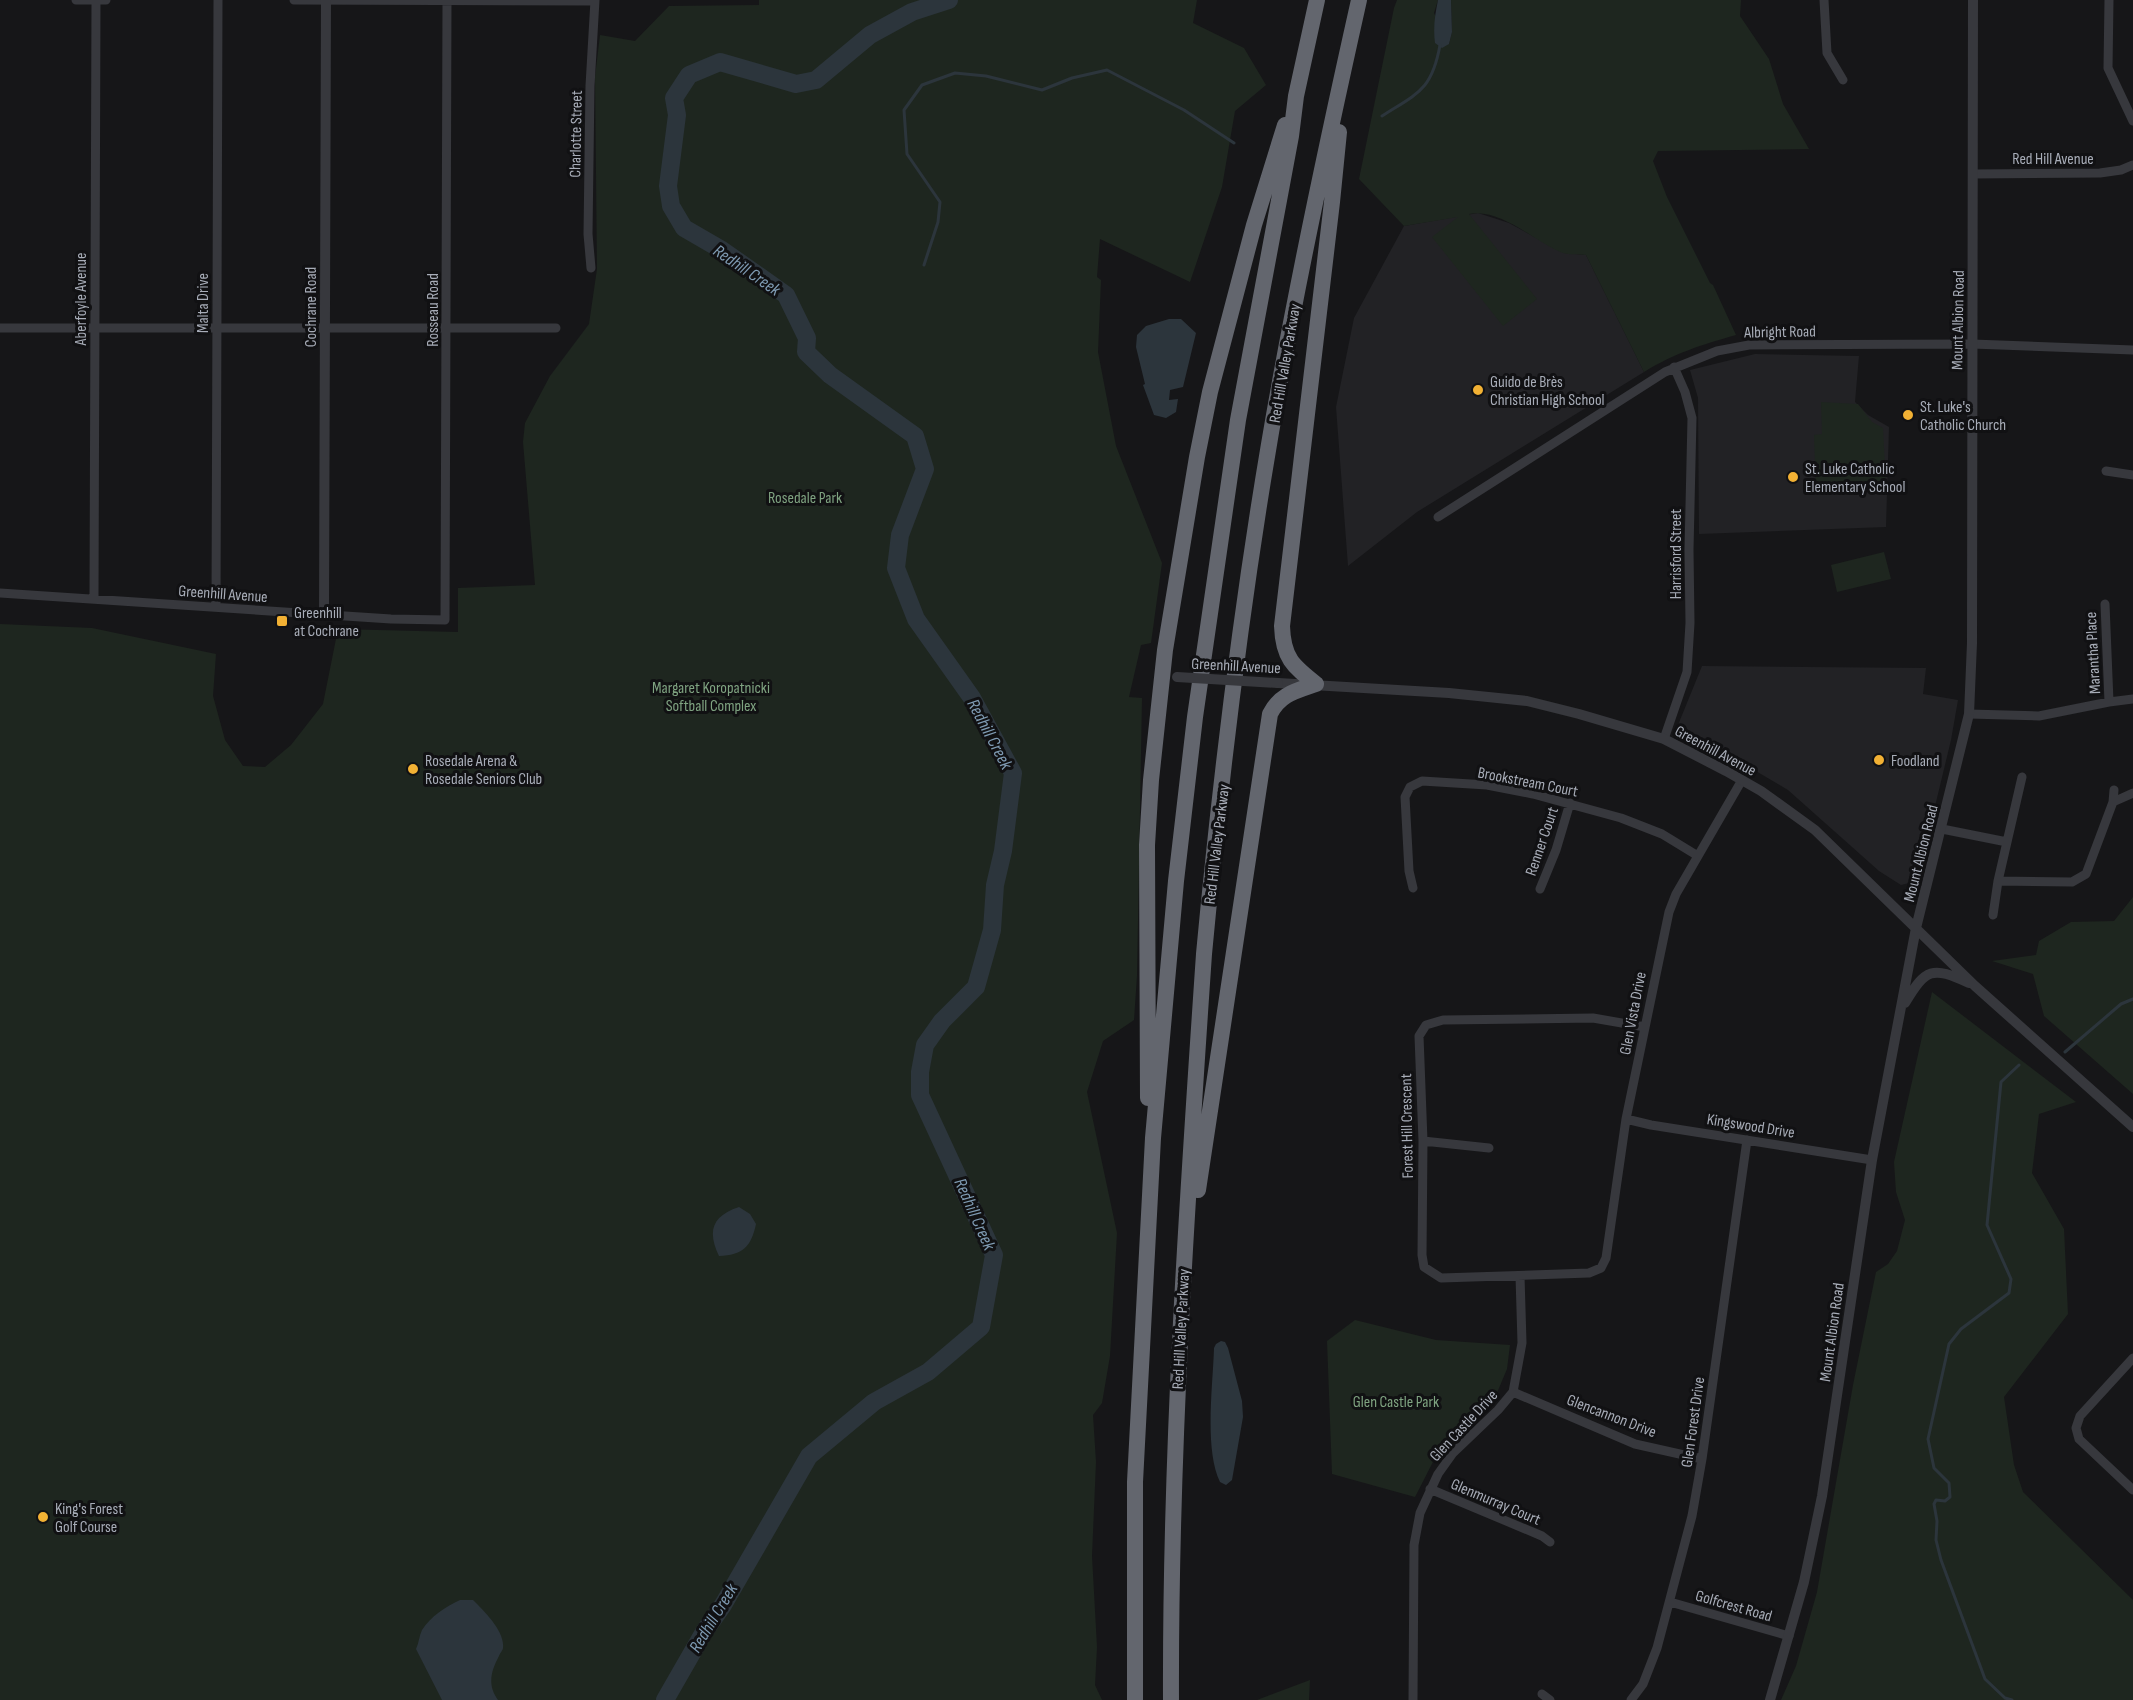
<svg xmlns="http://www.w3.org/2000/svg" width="2133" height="1700" viewBox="0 0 2133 1700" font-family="'Sofia Sans Condensed',sans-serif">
	<rect width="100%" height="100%" fill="#161618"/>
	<!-- built -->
	<path fill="#222225" d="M1478 213 1509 223 1564 253 1586 255 1644 372 1417 512 1348 566 1336 407 1354 318 1404 226Z
		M1755 354 1859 356 1855 402 1868 415 1889 427 1886 527 1699 534 1698 398 1690 370Z
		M1702 666 1926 668 1923 694 1958 700 1951 740 1917 881 1901 885 1879 871 1788 790 1678 725Z"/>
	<!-- green -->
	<path fill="#1e261f" d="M759 0H1197L1193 23 1244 48 1266 85 1235 111 1222 187 1190 282 1100 239 1097 277 1101 280 1098 352 1116 446 1162 563 1151 643 1141 645 1129 697 1142 698 1137 976 1134 1020 1103 1041 1087 1092 1117 1233 1110 1356 1102 1403 1093 1415 1096 1462 1092 1556 1097 1647 1095 1685 1102 1700H0V624L92 628 216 654 213 696 225 740 243 766 265 767 291 745 323 704 338 629 458 632V588L535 585 523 442 525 423 550 376 589 324 597 269 595 77 600 35 635 41 669 6 759 5Z
		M1397 0H1438L1434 13 1449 44 1452 32 1451 0H1741L1740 16 1769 59 1783 104 1809 149 1658 151 1653 161 1667 197 1710 283 1713 285 1736 335C1701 345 1675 353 1644 372L1586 255C1579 254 1569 255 1563 253 1534 242 1502 208 1469 214L1537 299 1503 326 1432 237 1458 217 1404 226 1359 179 1394 8Z
		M1821 402 1858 404 1872 422 1883 428 1886 487H1844V493L1816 492 1814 435 1822 434Z
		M1884 552 1891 579 1837 592 1831 565Z
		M2133 897V1094L2044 1016 2033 974 1992 961 2036 955 2039 941 2071 922 2114 921Z
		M1932 992 2076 1102 2039 1114 2032 1173 2064 1229 2068 1314 2004 1397 2014 1465 2023 1492 2133 1600V1700H1781L1796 1666 1817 1592 1853 1385 1876 1272 1888 1264 1897 1251 1905 1220 1896 1192 1894 1162Z
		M1355 1320 1436 1340 1510 1345 1507 1369 1494 1400 1470 1420 1436 1456 1415 1497 1332 1474 1327 1341Z
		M1310 1680 1309 1700H1257Z"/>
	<!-- water -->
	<path fill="#2c353c" d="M1438 0H1451L1452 32 1449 44 1442 48 1435 43C1433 27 1435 15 1438 0Z
		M1169 319H1181L1196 333 1183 387 1170 390 1169 400 1178 399 1176 412 1166 418 1154 415 1143 385 1145 384 1136 347 1137 335 1146 326Z
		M739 1207 750 1214 756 1224C751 1247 743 1255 719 1256 707 1231 712 1216 739 1207Z
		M1221 1341 1225 1342 1228 1348 1242 1401 1243 1417 1232 1480 1226 1485 1220 1482C1204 1449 1213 1385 1214 1348L1216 1344Z
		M460 1600H473C484 1611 505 1631 503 1648 503 1650 500 1653 499 1656 491 1671 487 1685 498 1700H442L416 1649C419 1643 419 1636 422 1630 431 1616 445 1607 460 1600Z"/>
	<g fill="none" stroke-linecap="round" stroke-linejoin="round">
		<!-- stream -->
		<path stroke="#2c353c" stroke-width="3" d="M1382 116C1418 93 1432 90 1440 45
			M924 265 938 222 940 202 907 154 904 110 922 85 955 73 986 76 1042 90 1072 78 1107 70 1184 110 1234 143
			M2065 1052 2121 1004 2133 999
			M2012 1700 2005 1698 1985 1679 1941 1560 1936 1540 1937 1521 1934 1504 1936 1500 1945 1501 1950 1497 1949 1483 1934 1468 1928 1439 1949 1344 1961 1329 2009 1293 2011 1279 1987 1225 2001 1082 2019 1065"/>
		<!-- river -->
		<path stroke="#2c353c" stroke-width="18" d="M665 1700 704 1632 723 1605 809 1456 874 1402 928 1372 981 1327 994 1255 920 1095V1072L925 1045 942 1021 976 987 992 930 995 885 1003 851 1013 773 972 698 916 619 896 568 900 535 925 469 915 436 830 375 806 352 807 338 786 295 722 250 684 228 671 206 668 186 677 115 674 98 689 75 720 62 796 84 816 80 870 35 912 12 949 0"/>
		<!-- minor -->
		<path stroke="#37383d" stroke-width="9" d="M76 0H106
			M294 0 595 1
			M1824 0 1827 53 1843 80
			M2109 0 2108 68 2133 121
			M1973 174 2100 173 2121 170 2133 165
			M591 268 588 234 590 86 595 0
			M0 328H556
			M2106 471 2133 475
			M1438 517 1665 372 1717 351 1749 345 1972 344 2133 350
			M0 593 391 619 445 620 447 0
			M94 599 96 0
			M2105 604 2109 702
			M216 607 218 0
			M1969 714 2039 716 2109 702 2133 699
			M1664 739 1687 672 1690 623 1689 550 1692 418 1685 392 1674 367
			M2113 802 2133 793
			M1942 829 2007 842
			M1998 881 2072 882 2086 874 2113 802 2114 790
			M1413 888 1409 871 1405 797 1410 787 1422 781 1487 785 1533 794 1621 818 1662 834 1698 856
			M1540 889 1556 850 1570 803
			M1993 915 1998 881 2022 777
			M1645 1027 1593 1018 1443 1020 1426 1025 1419 1036 1423 1141 1422 1255 1424 1267 1441 1278 1589 1273 1601 1268 1606 1258 1626 1119 1669 912 1676 894 1742 780
			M1626 1119 1651 1125 1872 1160
			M1423 1141 1489 1148
			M2133 1358 2080 1416 2076 1428 2079 1439 2133 1490
			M1513 1392 1635 1444 1702 1459
			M1430 1489 1542 1536 1550 1542
			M1670 1602 1789 1636
			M1542 1694 1550 1700
			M1413 1700 1414 1545 1420 1513 1438 1474 1453 1453 1498 1410 1513 1392 1522 1343 1520 1276
			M1631 1700 1643 1684 1657 1648 1692 1516 1702 1459 1747 1140"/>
		<!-- tertiary -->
		<path stroke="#37383d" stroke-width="10" d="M324 614 326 0
			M1278 683 1449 693 1527 701 1579 714 1664 739 1726 771 1761 791 1815 830 1975 986 2133 1127
			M1905 1003C1926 968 1932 966 1969 983
			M1770 1700 1804 1582 1822 1496 1872 1160 1916 928 1969 714 1972 643 1973 0"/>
		<!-- motorway -->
		<path stroke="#63666e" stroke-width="16" d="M1316 684C1293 666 1283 658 1282 626L1332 202 1339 132
			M1148 1098 1147 845 1151 780 1165 650 1197 457 1210 392 1254 225 1285 125
			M1198 1190 1270 714C1280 694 1296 691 1316 684
			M1135 1700V1482L1153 1138 1176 881 1195 717 1238 420 1291 136 1296 96 1317 0
			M1171 1700C1170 1451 1187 1203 1204 954 1222 761 1246 567 1281 376 1304 250 1331 125 1359 0"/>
		<!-- tertiary-bridge -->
		<path stroke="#37383d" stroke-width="10" d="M1177 677 1278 683"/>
	</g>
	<!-- markers -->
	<g fill="#f2b134" stroke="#111113" stroke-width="2">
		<circle cx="1478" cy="390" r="6"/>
		<circle cx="1908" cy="415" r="6"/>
		<circle cx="1793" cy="477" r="6"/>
		<rect x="276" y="615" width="12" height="12" rx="3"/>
		<circle cx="1879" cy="760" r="6"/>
		<circle cx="413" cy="769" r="6"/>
		<circle cx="43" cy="1517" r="6"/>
	</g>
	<g text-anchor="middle" stroke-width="6" stroke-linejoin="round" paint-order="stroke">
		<!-- street labels -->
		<g font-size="16" fill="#a8adb8" stroke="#111113">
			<text transform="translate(575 134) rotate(-89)" y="6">Charlotte Street</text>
			<text x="2053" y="164">Red Hill Avenue</text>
			<text transform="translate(80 299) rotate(-90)" y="6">Aberfoyle Avenue</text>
			<text transform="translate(202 303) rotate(-90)" y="6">Malta Drive</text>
			<text transform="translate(310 307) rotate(-90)" y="6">Cochrane Road</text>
			<text transform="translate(432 310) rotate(-90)" y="6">Rosseau Road</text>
			<text transform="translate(1957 320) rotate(-89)" y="6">Mount Albion Road</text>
			<text transform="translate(1780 331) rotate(-1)" y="6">Albright Road</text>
			<text transform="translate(1284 363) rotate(-80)" y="6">Red Hill Valley Parkway</text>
			<text transform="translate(1675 554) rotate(-90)" y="6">Harrisford Street</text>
			<text transform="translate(223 593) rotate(4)" y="6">Greenhill Avenue</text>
			<text transform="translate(2092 653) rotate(-93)" y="6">Marantha Place</text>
			<text transform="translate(1236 665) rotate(3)" y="6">Greenhill Avenue</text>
			<text transform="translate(1716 750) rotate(28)" y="6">Greenhill Avenue</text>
			<text transform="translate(1528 781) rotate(11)" y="6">Brookstream Court</text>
			<text transform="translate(1541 841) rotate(-71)" y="6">Renner Court</text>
			<text transform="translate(1216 844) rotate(-83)" y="6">Red Hill Valley Parkway</text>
			<text transform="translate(1920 853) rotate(-76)" y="6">Mount Albion Road</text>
			<text transform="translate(1632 1013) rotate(-79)" y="6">Glen Vista Drive</text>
			<text transform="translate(1751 1125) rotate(9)" y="6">Kingswood Drive</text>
			<text transform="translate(1406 1126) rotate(-91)" y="6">Forest Hill Crescent</text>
			<text transform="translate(1180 1329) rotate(-87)" y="6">Red Hill Valley Parkway</text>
			<text transform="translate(1831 1332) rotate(-82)" y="6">Mount Albion Road</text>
			<text transform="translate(1612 1415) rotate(21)" y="6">Glencannon Drive</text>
			<text transform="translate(1692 1422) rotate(-82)" y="6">Glen Forest Drive</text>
			<text transform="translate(1463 1425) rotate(-47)" y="6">Glen Castle Drive</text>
			<text transform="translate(1496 1501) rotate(23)" y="6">Glenmurray Court</text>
			<text transform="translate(1734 1605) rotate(16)" y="6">Golfcrest Road</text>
		</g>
		<!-- poi labels -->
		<g font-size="16" fill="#a8adb8" stroke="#111113" text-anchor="start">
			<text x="1490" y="387">Guido de Brès<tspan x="1490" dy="18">Christian High School</tspan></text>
			<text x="1920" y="412">St. Luke's<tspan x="1920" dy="18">Catholic Church</tspan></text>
			<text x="1805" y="474">St. Luke Catholic<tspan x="1805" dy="18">Elementary School</tspan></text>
			<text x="294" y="618">Greenhill<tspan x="294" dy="18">at Cochrane</tspan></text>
			<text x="425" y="766">Rosedale Arena &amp;<tspan x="425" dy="18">Rosedale Seniors Club</tspan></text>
			<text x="1891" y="766">Foodland</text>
			<text x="55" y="1514">King's Forest<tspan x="55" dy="18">Golf Course</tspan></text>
		</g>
		<!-- park labels -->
		<g font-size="16" fill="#7fa381" stroke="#111113">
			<text x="805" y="503">Rosedale Park</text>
			<text x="711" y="693">Margaret Koropatnicki<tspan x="711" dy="18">Softball Complex</tspan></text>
			<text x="1396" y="1407">Glen Castle Park</text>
		</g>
		<!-- water labels -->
		<g font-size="18" font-style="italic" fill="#7f9bb3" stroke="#111113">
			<text transform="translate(747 270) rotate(34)" y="6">Redhill Creek</text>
			<text transform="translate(990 734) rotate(62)" y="6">Redhill Creek</text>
			<text transform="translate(975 1214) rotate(66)" y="6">Redhill Creek</text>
			<text transform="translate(713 1618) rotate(-59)" y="6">Redhill Creek</text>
		</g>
	</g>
</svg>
